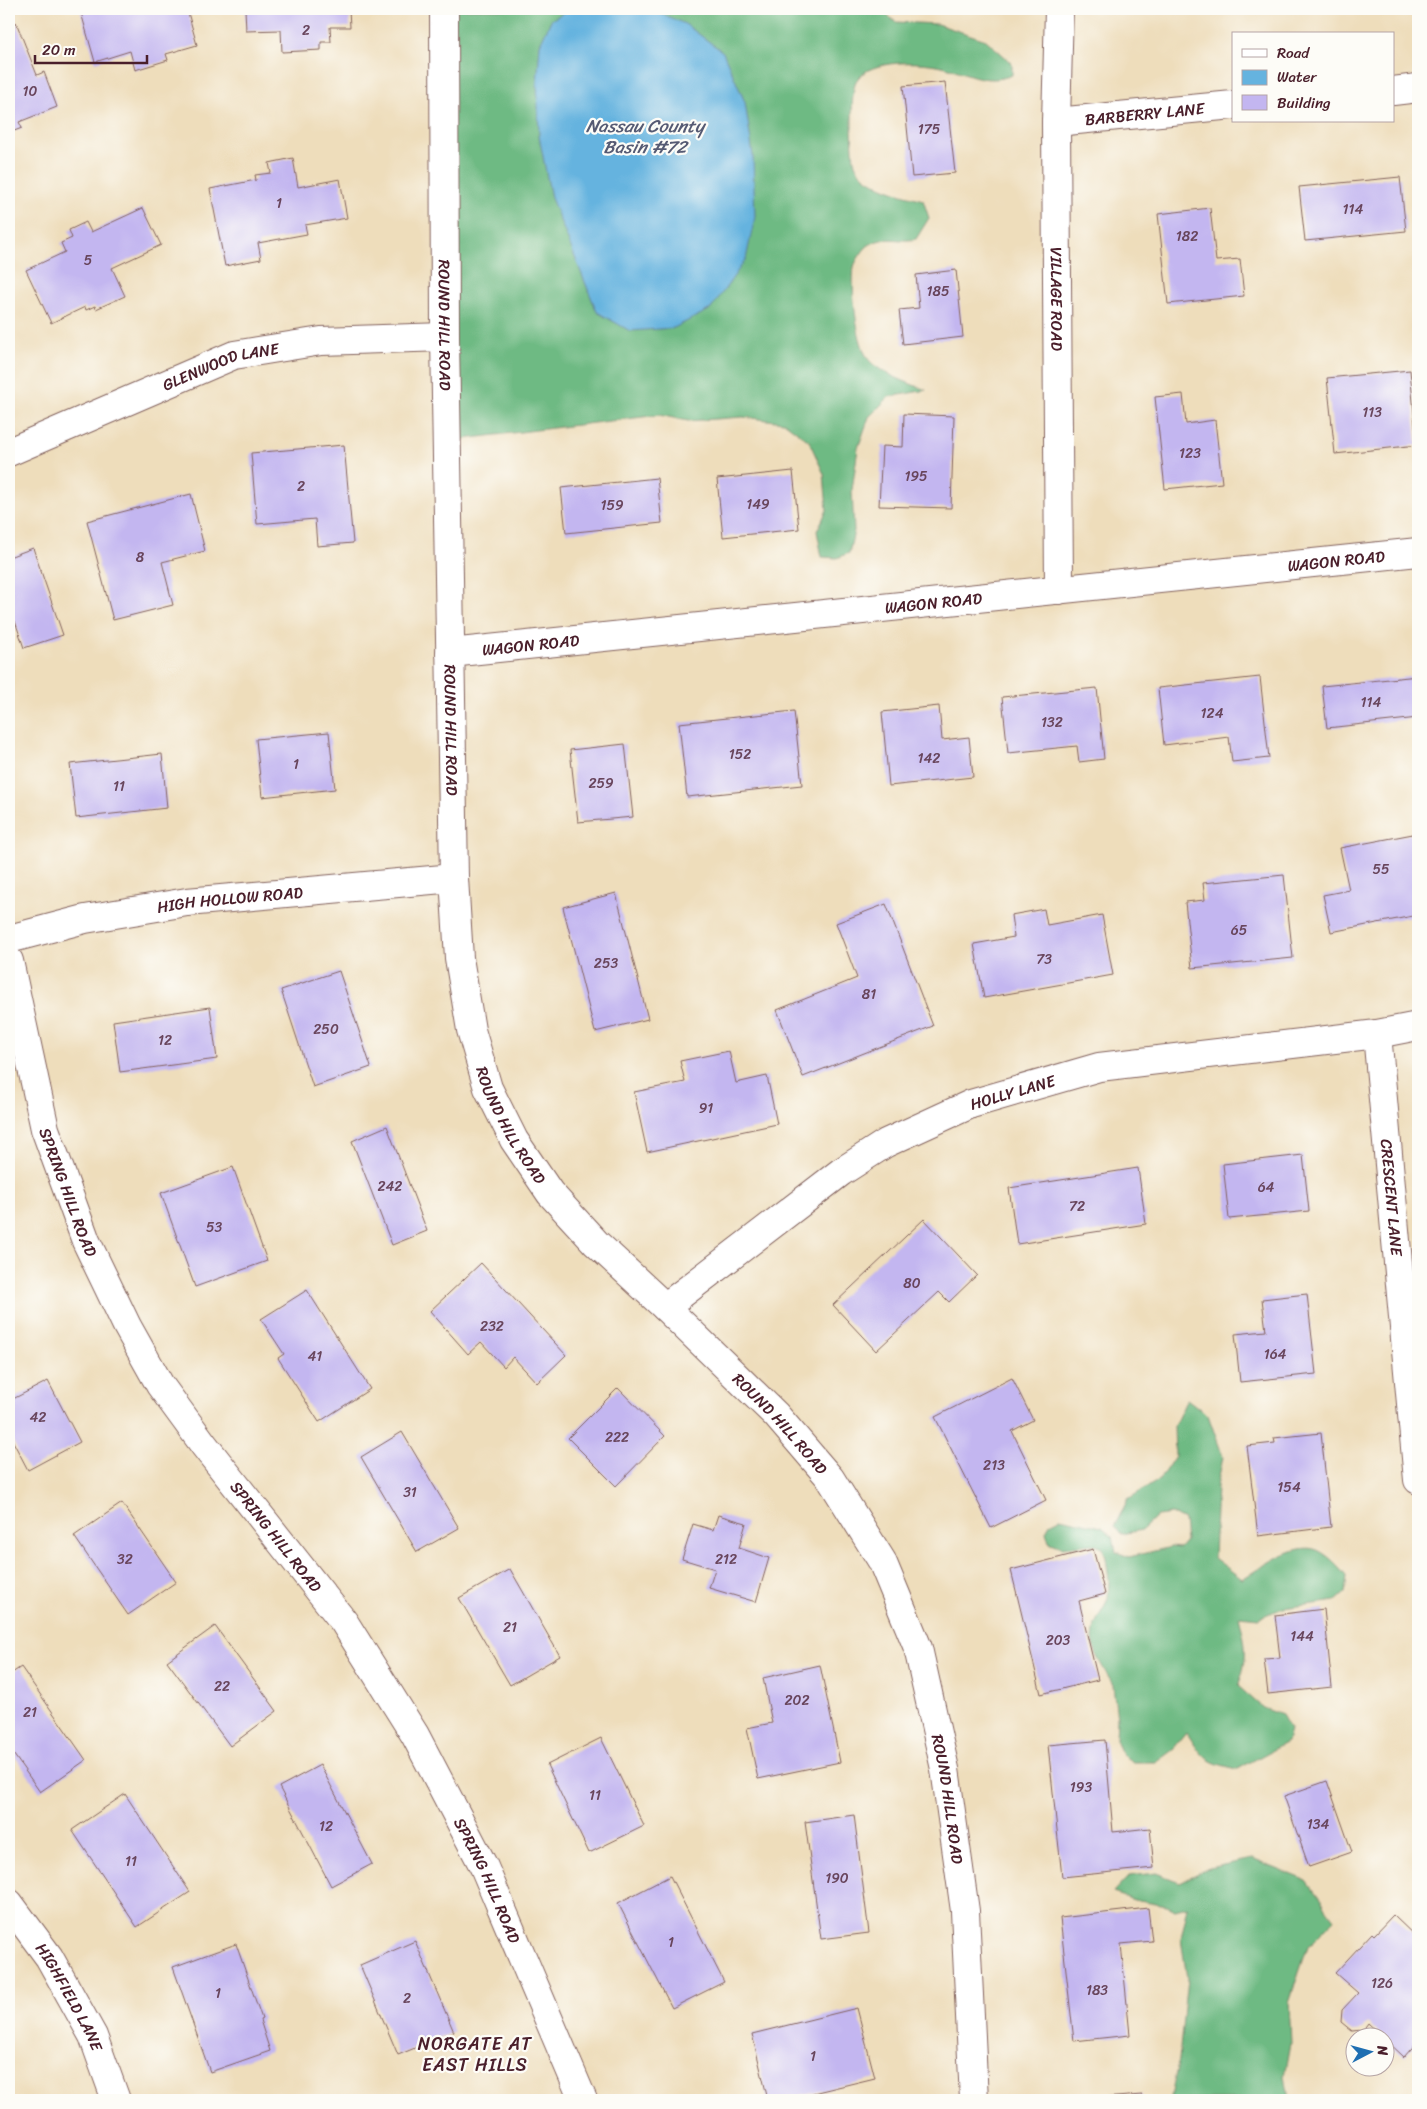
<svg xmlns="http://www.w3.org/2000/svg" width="1427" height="2109" viewBox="0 0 1427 2109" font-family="Sriracha,sans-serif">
	<rect width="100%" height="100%" fill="#fdfcf7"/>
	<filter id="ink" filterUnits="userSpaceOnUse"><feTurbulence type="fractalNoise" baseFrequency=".02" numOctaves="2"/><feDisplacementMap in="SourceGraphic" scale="10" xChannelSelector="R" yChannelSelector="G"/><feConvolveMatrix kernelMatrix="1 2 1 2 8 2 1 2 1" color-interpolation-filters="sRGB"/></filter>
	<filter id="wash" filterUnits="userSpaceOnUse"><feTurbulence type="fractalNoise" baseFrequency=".0096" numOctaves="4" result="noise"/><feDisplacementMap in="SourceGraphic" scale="20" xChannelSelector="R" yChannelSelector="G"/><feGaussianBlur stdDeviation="1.12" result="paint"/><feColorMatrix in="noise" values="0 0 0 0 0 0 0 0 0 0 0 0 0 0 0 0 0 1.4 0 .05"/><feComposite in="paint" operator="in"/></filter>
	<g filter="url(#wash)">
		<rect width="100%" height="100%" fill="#edb"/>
		<!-- forest -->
		<path fill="#6eba83" stroke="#5c6c57" d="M444 9H878L896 22 937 24 986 40 1012 63V75C988 85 969 74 946 67 924 61 869 58 856 81 850 93 852 145 854 160 857 184 903 194 923 200L929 218 916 239C899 243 887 234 869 245 864 248 855 262 854 267 851 288 856 339 867 357 874 371 911 384 926 390L889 397 869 417 858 448 852 490 854 531 849 553 837 558 822 557 817 531 827 510 824 474 809 441 784 422 743 417 688 421 659 415 447 441Z
			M1187 1399 1208 1415 1223 1457 1217 1486 1214 1558 1242 1579C1261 1568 1295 1541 1317 1550 1329 1555 1339 1567 1347 1576L1345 1593 1336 1601 1283 1608 1259 1618 1239 1616C1246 1645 1249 1657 1238 1686L1263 1708 1282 1715 1290 1729 1287 1742 1238 1769C1205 1762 1205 1760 1187 1732L1174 1748 1155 1762H1133L1122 1755 1116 1739 1117 1718 1113 1685 1097 1657 1093 1639 1095 1624 1108 1599 1109 1580 1106 1558 1103 1548 1093 1544 1062 1547 1049 1542 1046 1532 1050 1523 1060 1518 1102 1527 1113 1537 1116 1552 1129 1557 1171 1547 1180 1548 1186 1541 1184 1520 1172 1514 1157 1516 1142 1530 1122 1534 1114 1527 1128 1499 1159 1480 1175 1456 1174 1426Z
			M1252 1859 1307 1881 1335 1919 1308 1946 1289 2002 1291 2043 1285 2076 1289 2100H1170L1179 2059 1187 1978 1181 1939 1188 1907 1176 1910 1167 1906 1134 1900 1113 1893 1129 1876 1156 1873 1180 1882 1209 1868Z"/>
		<!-- water -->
		<path fill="#65b3df" stroke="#586985" d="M570 9H651L685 24 723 52 745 102 753 155 755 217 746 259 711 309 674 328 630 331 597 312 551 198 539 136 537 83 540 44 551 20Z"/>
		<g id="blocks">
			<!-- building -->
			<path fill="#c3b6f0" d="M80 9H176V10L187 9 197 45 166 54 168 60 135 70 130 51 95 62Z
				M245 9H349L350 27H330L331 42H321V50L282 52 281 30 246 31Z
				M16 22 37 75 44 72 57 107 19 122 22 128 9 133V25Z
				M945 82 955 173 912 177 903 86Z
				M293 158 298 187 340 179 347 218 305 225 307 234 258 243 261 259 225 266 210 189 256 180 255 175 271 173 269 163Z
				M1400 177 1406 231 1305 241 1299 187Z
				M143 208 161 245 112 268 125 296 96 309 95 306 86 310 85 307 51 323 26 270 65 252 61 243 72 238 69 230 86 222 91 232Z
				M1210 208 1216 261 1240 259 1244 296 1168 304 1158 214Z
				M956 270 963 337 903 344 899 310 919 308 916 275Z
				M1410 370 1417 445 1335 454 1327 378Z
				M1183 394 1186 424 1215 420 1222 483 1165 489 1155 397Z
				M904 414 954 416 951 508 879 506 882 446 903 447Z
				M344 445 353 543 317 546 315 519 257 524 251 453Z
				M793 471 799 529 723 537 717 479Z
				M657 478 662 523 566 533 561 488Z
				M191 494 205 551 162 562 173 605 113 620 87 521Z
				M33 548 63 635 24 648 15 621 9 623V557Z
				M1418 676V718L1327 728 1322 686Z
				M1260 677 1269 758 1232 762 1229 737 1164 745 1158 688Z
				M1097 688 1104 759 1079 762 1077 746 1008 753 1002 697Z
				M939 706 942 740 969 737 973 777 889 786 882 712Z
				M794 711 802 785 687 797 679 723Z
				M329 732 335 789 262 797 256 739Z
				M625 744 633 817 578 822 570 750Z
				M162 754 167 808 76 818 70 764Z
				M1418 833V915L1331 932 1323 895 1349 890 1340 848Z
				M1284 875 1293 958 1192 968 1185 902 1205 900 1203 883Z
				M616 893 648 1019 595 1032 563 907Z
				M886 904 933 1026 803 1077 777 1010 857 978 836 923Z
				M1044 909 1047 925 1102 915 1113 975 984 998 974 944 1014 937 1011 915Z
				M339 971 371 1067 313 1087 281 990Z
				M210 1007 217 1059 120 1072 113 1021Z
				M729 1051 736 1083 767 1076 777 1124 647 1152 634 1092 685 1082 680 1061Z
				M387 1126 427 1231 392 1245 352 1141Z
				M1303 1155 1309 1211 1229 1219 1223 1164Z
				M233 1167 267 1261 195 1287 161 1193Z
				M1138 1168 1146 1224 1017 1244 1009 1188Z
				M924 1219 977 1275 949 1302 939 1292 876 1351 833 1305Z
				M481 1263 566 1355 537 1383 513 1357 504 1367 481 1342 468 1354 430 1311Z
				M307 1290 370 1389 319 1422 278 1358 284 1354 261 1319Z
				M1307 1294 1316 1374 1240 1382 1235 1334 1266 1331 1262 1299Z
				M1012 1378 1033 1420 1012 1431 1046 1500 991 1528 935 1417Z
				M48 1381 80 1442 28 1470 9 1434V1401Z
				M618 1388 665 1436 616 1486 568 1438Z
				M402 1432 459 1528 417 1552 361 1457Z
				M1321 1433 1331 1527 1258 1536 1247 1446 1275 1443 1274 1438Z
				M122 1503 176 1582 128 1615 74 1536Z
				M718 1515 746 1523 739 1548 769 1558 756 1602 709 1588 715 1569 682 1559 693 1524 713 1530Z
				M1093 1549 1105 1594 1079 1601 1098 1680 1041 1694 1011 1570Z
				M510 1569 560 1656 510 1685 459 1598Z
				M1324 1609 1332 1687 1268 1694 1264 1659 1280 1658 1275 1615Z
				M215 1626 277 1711 230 1746 167 1661Z
				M820 1665 840 1762 758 1779 747 1728 772 1723 763 1678Z
				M21 1667 86 1760 40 1792 9 1748V1675Z
				M601 1738 644 1826 589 1853 547 1765Z
				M1105 1740 1113 1832 1150 1828 1154 1868 1062 1877 1048 1745Z
				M320 1765 372 1864 331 1886 279 1787Z
				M1327 1781 1352 1852 1309 1867 1284 1796Z
				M125 1794 190 1892 137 1927 72 1830Z
				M854 1815 869 1933 821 1939 805 1822Z
				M670 1876 724 1982 672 2008 618 1903Z
				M1148 1908 1152 1941 1121 1944 1130 2035 1074 2041 1060 1918Z
				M1393 1915 1418 1939V2041L1404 2057 1368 2023 1363 2030 1352 2031 1341 2022 1342 2010 1358 1993 1335 1973 1372 1933 1374 1935Z
				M415 1941 454 2032 398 2055 360 1965Z
				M236 1944 262 2019 260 2020 270 2051 210 2072 173 1967Z
				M857 2008 875 2078 784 2100H768L752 2034Z
				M1142 2095V2100H1089V2099Z"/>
		</g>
	</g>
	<g filter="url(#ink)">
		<use href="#blocks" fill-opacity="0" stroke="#83625d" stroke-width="1"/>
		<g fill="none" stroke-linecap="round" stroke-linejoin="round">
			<defs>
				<g id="minor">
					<path id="s1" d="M444 9 445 337 454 878 459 958 471 1030 488 1088 514 1140 550 1193 596 1243 665 1307 776 1415 830 1478 882 1561 918 1648 945 1769 965 1911 974 2100"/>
					<path id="s2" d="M1059 9 1056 122 1059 590"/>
					<path d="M1393 91 1418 88"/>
					<path id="s3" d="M1056 122 1233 105"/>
					<path id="s4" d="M9 452 234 355 321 341 445 337"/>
					<path id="s5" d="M450 653 1418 552"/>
					<path id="s6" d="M9 939 85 919 187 902 454 878"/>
					<path id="s7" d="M9 961 45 1129 86 1241 127 1326 160 1385 204 1445 344 1622 415 1735 484 1867 583 2100"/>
					<path id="s8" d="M1377 1034 1418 1480"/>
					<path id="s9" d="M665 1307 841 1172 886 1143 971 1104 1099 1067 1377 1034 1418 1026"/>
					<path id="s10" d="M9 1903 49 1957 93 2036 116 2100"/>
				</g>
			</defs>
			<!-- minor casing -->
			<use href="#minor" stroke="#83625d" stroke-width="30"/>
			<!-- minor -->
			<use href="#minor" stroke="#fff" stroke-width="28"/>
		</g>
	</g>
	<g text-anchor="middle" stroke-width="4.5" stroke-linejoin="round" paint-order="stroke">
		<!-- number labels -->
		<g font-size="14" fill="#68455c">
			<text x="306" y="35">2</text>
			<text x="30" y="96">10</text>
			<text x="929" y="134">175</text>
			<text x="279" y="208">1</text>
			<text x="1353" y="214">114</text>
			<text x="1187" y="241">182</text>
			<text x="88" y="265">5</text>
			<text x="938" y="296">185</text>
			<text x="1372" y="417">113</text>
			<text x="1190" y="458">123</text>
			<text x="916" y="481">195</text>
			<text x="301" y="491">2</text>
			<text x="758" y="509">149</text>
			<text x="612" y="510">159</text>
			<text x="140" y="562">8</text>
			<text x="1371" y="707">114</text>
			<text x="1212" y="718">124</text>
			<text x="1052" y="727">132</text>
			<text x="740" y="759">152</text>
			<text x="929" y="763">142</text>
			<text x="296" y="769">1</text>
			<text x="601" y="788">259</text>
			<text x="119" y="791">11</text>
			<text x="1381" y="874">55</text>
			<text x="1239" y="935">65</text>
			<text x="1044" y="964">73</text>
			<text x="606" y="968">253</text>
			<text x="869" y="999">81</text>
			<text x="326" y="1034">250</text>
			<text x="165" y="1045">12</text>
			<text x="706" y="1113">91</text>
			<text x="390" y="1191">242</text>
			<text x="1266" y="1192">64</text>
			<text x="1077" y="1211">72</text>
			<text x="214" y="1232">53</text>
			<text x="912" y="1288">80</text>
			<text x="492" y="1331">232</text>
			<text x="1275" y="1359">164</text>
			<text x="315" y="1361">41</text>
			<text x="38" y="1422">42</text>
			<text x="617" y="1442">222</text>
			<text x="994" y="1470">213</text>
			<text x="1289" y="1492">154</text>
			<text x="410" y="1497">31</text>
			<text x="125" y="1564">32</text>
			<text x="726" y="1564">212</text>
			<text x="510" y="1632">21</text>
			<text x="1302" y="1641">144</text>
			<text x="1058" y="1645">203</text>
			<text x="222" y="1691">22</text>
			<text x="797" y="1705">202</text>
			<text x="30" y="1717">21</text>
			<text x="1081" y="1792">193</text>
			<text x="595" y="1800">11</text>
			<text x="1318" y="1829">134</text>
			<text x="326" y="1831">12</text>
			<text x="131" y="1866">11</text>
			<text x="837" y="1883">190</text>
			<text x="671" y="1947">1</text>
			<text x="1382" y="1988">126</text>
			<text x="1097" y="1995">183</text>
			<text x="218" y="1998">1</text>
			<text x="407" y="2003">2</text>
			<text x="813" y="2061">1</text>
		</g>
		<!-- street labels -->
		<g font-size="16" fill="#4a1f2b" stroke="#fdfcf7">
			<text dy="6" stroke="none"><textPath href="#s3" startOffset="89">BARBERRY LANE</textPath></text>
			<text dy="6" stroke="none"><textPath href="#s2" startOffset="290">VILLAGE ROAD</textPath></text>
			<text dy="6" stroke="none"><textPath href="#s1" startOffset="316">ROUND HILL ROAD</textPath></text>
			<text dy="6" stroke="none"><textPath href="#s4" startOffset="229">GLENWOOD LANE</textPath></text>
			<text dy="6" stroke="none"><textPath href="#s5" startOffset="891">WAGON ROAD</textPath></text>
			<text dy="6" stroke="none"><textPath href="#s5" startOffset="486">WAGON ROAD</textPath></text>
			<text dy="6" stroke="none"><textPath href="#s5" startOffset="81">WAGON ROAD</textPath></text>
			<text dy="6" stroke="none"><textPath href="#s1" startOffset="721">ROUND HILL ROAD</textPath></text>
			<text dy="6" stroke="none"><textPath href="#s6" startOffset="225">HIGH HOLLOW ROAD</textPath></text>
			<text dy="6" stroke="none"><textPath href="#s9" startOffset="412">HOLLY LANE</textPath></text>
			<text dy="6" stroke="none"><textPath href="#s1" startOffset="1126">ROUND HILL ROAD</textPath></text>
			<text dy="6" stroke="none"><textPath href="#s7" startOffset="239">SPRING HILL ROAD</textPath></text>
			<text dy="6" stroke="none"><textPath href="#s8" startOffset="164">CRESCENT LANE</textPath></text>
			<text dy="6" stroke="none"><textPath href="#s1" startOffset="1531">ROUND HILL ROAD</textPath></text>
			<text dy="6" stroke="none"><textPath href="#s7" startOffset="644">SPRING HILL ROAD</textPath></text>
			<text dy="6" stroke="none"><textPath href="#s1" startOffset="1951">ROUND HILL ROAD</textPath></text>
			<text dy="6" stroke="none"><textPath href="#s7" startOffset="1049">SPRING HILL ROAD</textPath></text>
			<text dy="6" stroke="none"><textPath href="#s10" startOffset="112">HIGHFIELD LANE</textPath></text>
		</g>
		<!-- water labels -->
		<g font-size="18" font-style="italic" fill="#555a73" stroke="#fdfcf7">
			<text x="645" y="132">Nassau County<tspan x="645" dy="21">Basin #72</tspan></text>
		</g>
		<!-- neighbourhood labels -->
		<g font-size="18" letter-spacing="1" fill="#4a1f2b" stroke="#fdfcf7">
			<text x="475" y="2050">NORGATE AT<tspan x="475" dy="21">EAST HILLS</tspan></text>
		</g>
	</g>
	<!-- margin -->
	<rect width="1427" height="2109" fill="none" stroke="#fdfcf7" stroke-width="30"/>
	<!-- legend -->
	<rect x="1232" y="32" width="162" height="90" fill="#fdfcf7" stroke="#b5a4a5"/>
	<rect x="1242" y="49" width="25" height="8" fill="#ffffff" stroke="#b5a4a5"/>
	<text x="1277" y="58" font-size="15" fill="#4a1f2b">Road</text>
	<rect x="1242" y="70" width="25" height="15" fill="#65b3df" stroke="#b5a4a5"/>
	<text x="1277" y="82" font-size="15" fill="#4a1f2b">Water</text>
	<rect x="1242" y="95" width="25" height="15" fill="#c3b6f0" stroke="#b5a4a5"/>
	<text x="1277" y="108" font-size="15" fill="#4a1f2b">Building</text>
	<!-- north arrow -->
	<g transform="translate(1370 2052) rotate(84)"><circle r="24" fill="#fdfcf7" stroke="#b5a4a5"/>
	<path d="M0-4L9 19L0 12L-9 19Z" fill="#1f6fb2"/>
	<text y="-8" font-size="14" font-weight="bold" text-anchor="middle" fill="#4a1f2b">N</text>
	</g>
	<!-- scale -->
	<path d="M35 55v8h112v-8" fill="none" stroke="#4a1f2b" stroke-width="2.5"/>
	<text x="42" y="55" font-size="15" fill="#4a1f2b" stroke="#fdfcf7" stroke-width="4" paint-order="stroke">20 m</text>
</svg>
